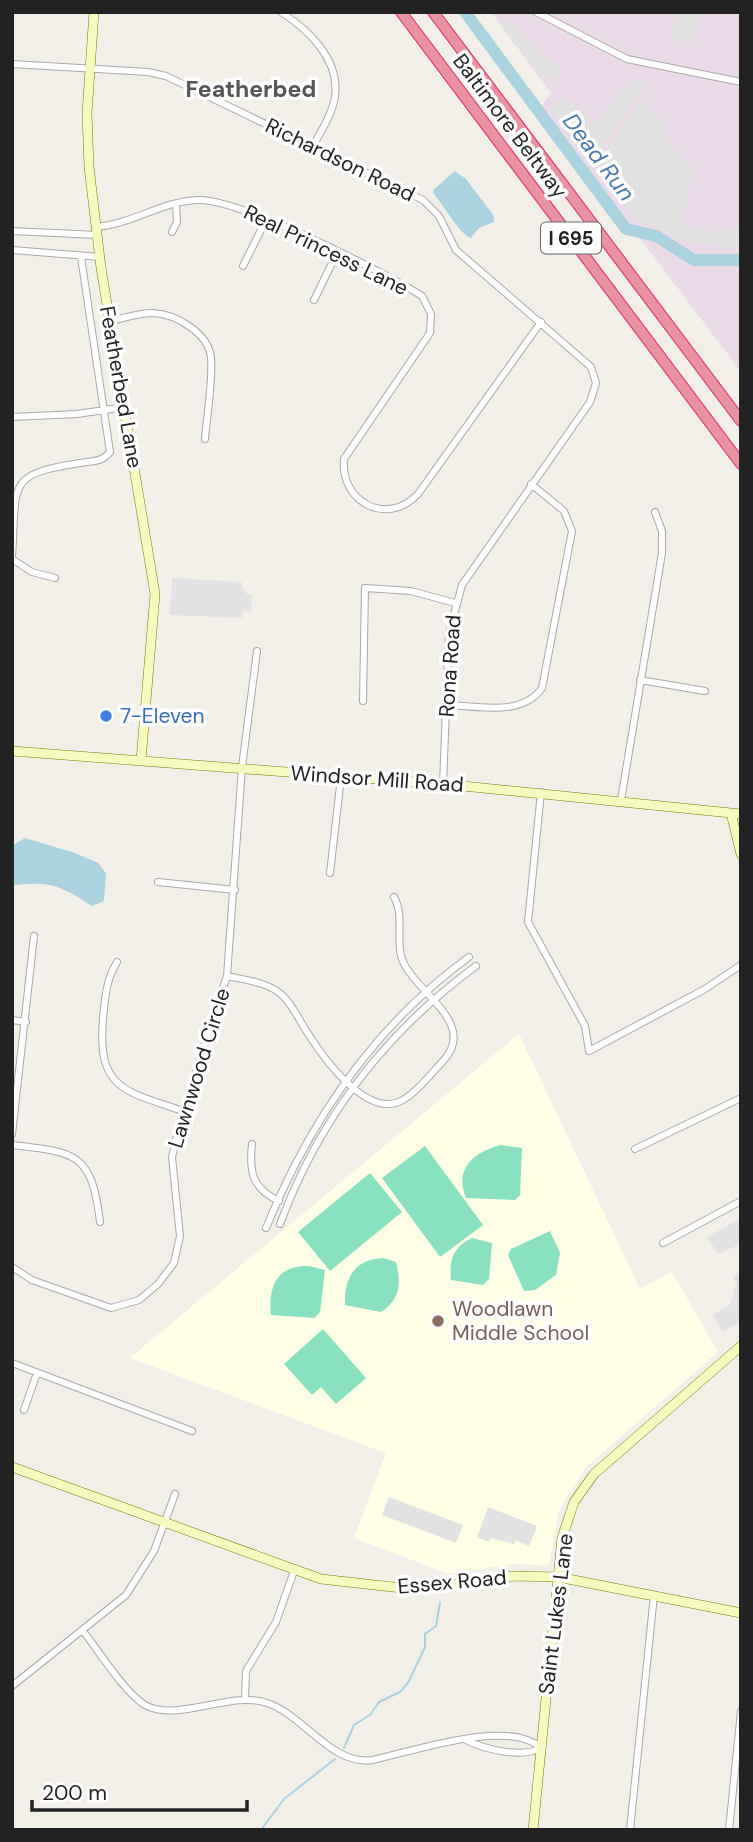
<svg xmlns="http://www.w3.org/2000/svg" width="753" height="1842" viewBox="0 0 753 1842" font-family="'DM Sans',sans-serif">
	<rect width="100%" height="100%" fill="#f2efe9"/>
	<!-- industrial -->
	<path fill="#ebdbe8" d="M491 12H741V372L541 107 551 93Z"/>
	<!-- education -->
	<path fill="#ffffe5" d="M519 1034 640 1289 672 1272 718 1352 586 1467 559 1510 549 1565 513 1564 449 1574 354 1538 386 1453 130 1358Z"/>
	<!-- pitch -->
	<path fill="#88e0be" d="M501 1145 522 1148 520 1195 515 1200 466 1198C454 1168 474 1152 501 1145Z
		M425 1146 483 1225 440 1257 382 1178Z
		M370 1173 402 1212 330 1271 298 1232Z
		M550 1231 560 1253 556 1275 535 1290 524 1291 508 1255 511 1249Z
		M472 1238 492 1243 489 1279 483 1285 451 1280C449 1260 453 1247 472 1238Z
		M383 1258 396 1262C401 1282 401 1299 381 1312L345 1305C344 1278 355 1259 383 1258Z
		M309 1266 325 1270 320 1312 314 1318 271 1315C268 1286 277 1265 309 1266Z
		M323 1329 366 1378 336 1404 321 1387 312 1395 284 1364Z"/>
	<!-- parking -->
	<path fill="#e2e2e2" d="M678 12H702L693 44 671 38Z
		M506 21 515 23 536 50 555 63 562 73 551 81 547 76 543 79 501 25Z
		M636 79 646 86 597 155 582 144 587 137 550 112 561 97 598 122 621 89 626 92Z
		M641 101 656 112 667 128 662 132 687 165 693 166 682 226 722 233 723 227 741 230V250L679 239 638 220 599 167V159Z
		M172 578 242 582V588L247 594 252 595 251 612 243 611 242 618 170 615Z
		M741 1218V1244L718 1254 707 1237Z
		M741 1272V1322L722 1332 713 1315 730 1305 736 1283 733 1277Z
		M389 1497 463 1525 456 1543 382 1515Z
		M488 1507 537 1526 529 1546 515 1540 514 1544 491 1538 489 1542 477 1537Z"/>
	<!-- water -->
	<path fill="#aad3df" d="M455 171 466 179 494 216V222L479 228 471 238C461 236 443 204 433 193V190Z
		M25 838 75 853 98 863 106 873 104 901 92 906C61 886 52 881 15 885L12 882 13 845Z"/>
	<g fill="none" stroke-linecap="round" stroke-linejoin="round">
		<!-- stream -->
		<path stroke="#aad3df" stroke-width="2" d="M344 1748 354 1725 370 1715 379 1702 400 1692 408 1683 425 1647V1634L436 1626 440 1602
			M261 1830 284 1799 335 1759"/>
		<!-- river -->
		<path stroke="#aad3df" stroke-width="12" d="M465 12 626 229 656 236 694 260H741"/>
		<defs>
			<path id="street" d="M281 12C309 30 340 60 335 96 333 113 321 131 313 146
				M536 12 627 59 741 82
				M12 64 148 72 166 76 423 200 439 216 456 250 591 367 596 383 590 402 462 585 449 633 443 784
				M96 227C133 224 164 200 200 200 241 200 384 272 422 296L431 314 430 333 344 459C340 502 387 527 418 494L541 322
				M12 231 97 235
				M172 232 177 222 176 204
				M12 250 100 257
				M243 266 266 220
				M314 300 337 253
				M110 321C124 318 139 313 153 313 176 314 208 333 211 357 213 383 207 413 205 439
				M12 417 77 414 125 407
				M12 557C17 480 5 474 87 462 97 461 104 460 110 452L81 257
				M12 559 32 572 55 578
				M640 680 705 691
				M363 701 365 588 411 591 455 603
				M447 705C478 706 522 717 542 688L572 531 564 511 531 484
				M541 792 528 922 585 1026 589 1051 705 989 741 965
				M621 800 662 553V531L655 512
				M330 873 341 777
				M158 882 235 890
				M117 962C106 980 105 998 103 1019 97 1090 125 1091 183 1111
				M227 976C245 980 268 982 282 995 293 1005 300 1022 309 1035 324 1059 367 1118 401 1101 416 1093 431 1074 443 1061 479 1023 414 992 402 959 395 939 405 916 394 897
				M12 1020 26 1022
				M12 1134 34 936
				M252 1144C249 1171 252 1189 279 1201
				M12 1145C76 1152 92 1153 100 1222
				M635 1149 741 1098
				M280 1224C319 1119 386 1032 476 966
				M266 1228C310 1120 374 1026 469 957
				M663 1243 741 1201
				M12 1267 32 1280 111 1308 139 1300 158 1284 174 1263 180 1236 172 1157 183 1111 227 976 242 767 257 651
				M12 1363 192 1431
				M24 1410 37 1373
				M83 1631C99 1651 124 1692 145 1705 177 1723 232 1690 267 1703 304 1715 331 1766 373 1760 414 1751 508 1718 541 1748 522 1758 486 1750 466 1740
				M12 1686 126 1595 154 1551 175 1494
				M245 1700 246 1671 276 1622 294 1571
				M630 1830 654 1595
				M729 1830 741 1711"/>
			<path id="secondary" d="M94 12 87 113 89 167 101 268 155 594 141 760
				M12 751 443 784 741 814
				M731 813 741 854
				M12 1467 321 1579 402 1588 447 1586 513 1576 558 1577 741 1613
				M533 1830 562 1538 574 1502 594 1474 741 1346"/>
			<path id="highway" d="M401 12 741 464
				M433 12 741 421"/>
		</defs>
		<!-- street casing -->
		<use href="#street" stroke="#a9a9a9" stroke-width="8"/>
		<!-- secondary casing -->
		<use href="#secondary" stroke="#707d05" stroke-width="10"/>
		<!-- highway casing -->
		<use href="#highway" stroke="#dc2a67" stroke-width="12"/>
		<!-- street -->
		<use href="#street" stroke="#fff" stroke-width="6"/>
		<!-- secondary -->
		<use href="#secondary" stroke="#f7fabf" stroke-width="9"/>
		<!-- highway -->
		<use href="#highway" stroke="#e892a2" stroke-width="10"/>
	</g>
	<!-- markers -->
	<circle fill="#3f7fe0" stroke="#fff" stroke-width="2.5" cx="106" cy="716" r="7"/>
	<circle fill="#8d6e63" stroke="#fff" stroke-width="2.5" cx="438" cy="1321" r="7"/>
	<g text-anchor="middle" stroke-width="7" stroke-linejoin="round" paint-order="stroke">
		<!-- shield labels -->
		<rect fill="#fff" stroke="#646464" stroke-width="2" x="541" y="222.5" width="60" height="31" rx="5"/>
		<g font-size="19" font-weight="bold" fill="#222">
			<text x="571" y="245">I 695</text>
		</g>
		<!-- street labels -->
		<g font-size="21" fill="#222" stroke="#fff">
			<text transform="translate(510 126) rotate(53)" y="7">Baltimore Beltway</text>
			<text transform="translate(340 160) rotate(26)" y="7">Richardson Road</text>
			<text transform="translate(326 250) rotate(26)" y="7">Real Princess Lane</text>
			<text transform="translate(121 387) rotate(80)" y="7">Featherbed Lane</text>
			<text transform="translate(450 666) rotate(-86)" y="7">Rona Road</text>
			<text transform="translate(377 779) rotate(4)" y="7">Windsor Mill Road</text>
			<text transform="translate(199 1068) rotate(-73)" y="7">Lawnwood Circle</text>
			<text transform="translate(452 1582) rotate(-5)" y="7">Essex Road</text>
			<text transform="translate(556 1614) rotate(-83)" y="7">Saint Lukes Lane</text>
		</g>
		<!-- shop labels -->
		<g font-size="21" fill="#366cbe" stroke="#fff" text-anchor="start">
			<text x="120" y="723">7-Eleven</text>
		</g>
		<!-- education labels -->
		<g font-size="21" fill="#785e54" stroke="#fff" text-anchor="start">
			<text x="452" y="1316">Woodlawn<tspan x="452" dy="24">Middle School</tspan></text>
		</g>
		<!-- neighbourhood labels -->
		<g font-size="23" font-weight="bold" fill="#555" stroke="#fff">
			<text x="251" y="97">Featherbed</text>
		</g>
		<!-- water labels -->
		<g font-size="23" font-style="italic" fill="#4a7aab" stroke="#fff">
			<text transform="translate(599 157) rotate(53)" y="8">Dead Run</text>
		</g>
	</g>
	<!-- border -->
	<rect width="753" height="1842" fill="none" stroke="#222222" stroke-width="28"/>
	<!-- scale -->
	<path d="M32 1800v10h215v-10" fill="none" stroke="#222222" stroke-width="3.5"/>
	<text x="42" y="1800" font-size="21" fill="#222222" stroke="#ffffff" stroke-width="5" paint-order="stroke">200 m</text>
</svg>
